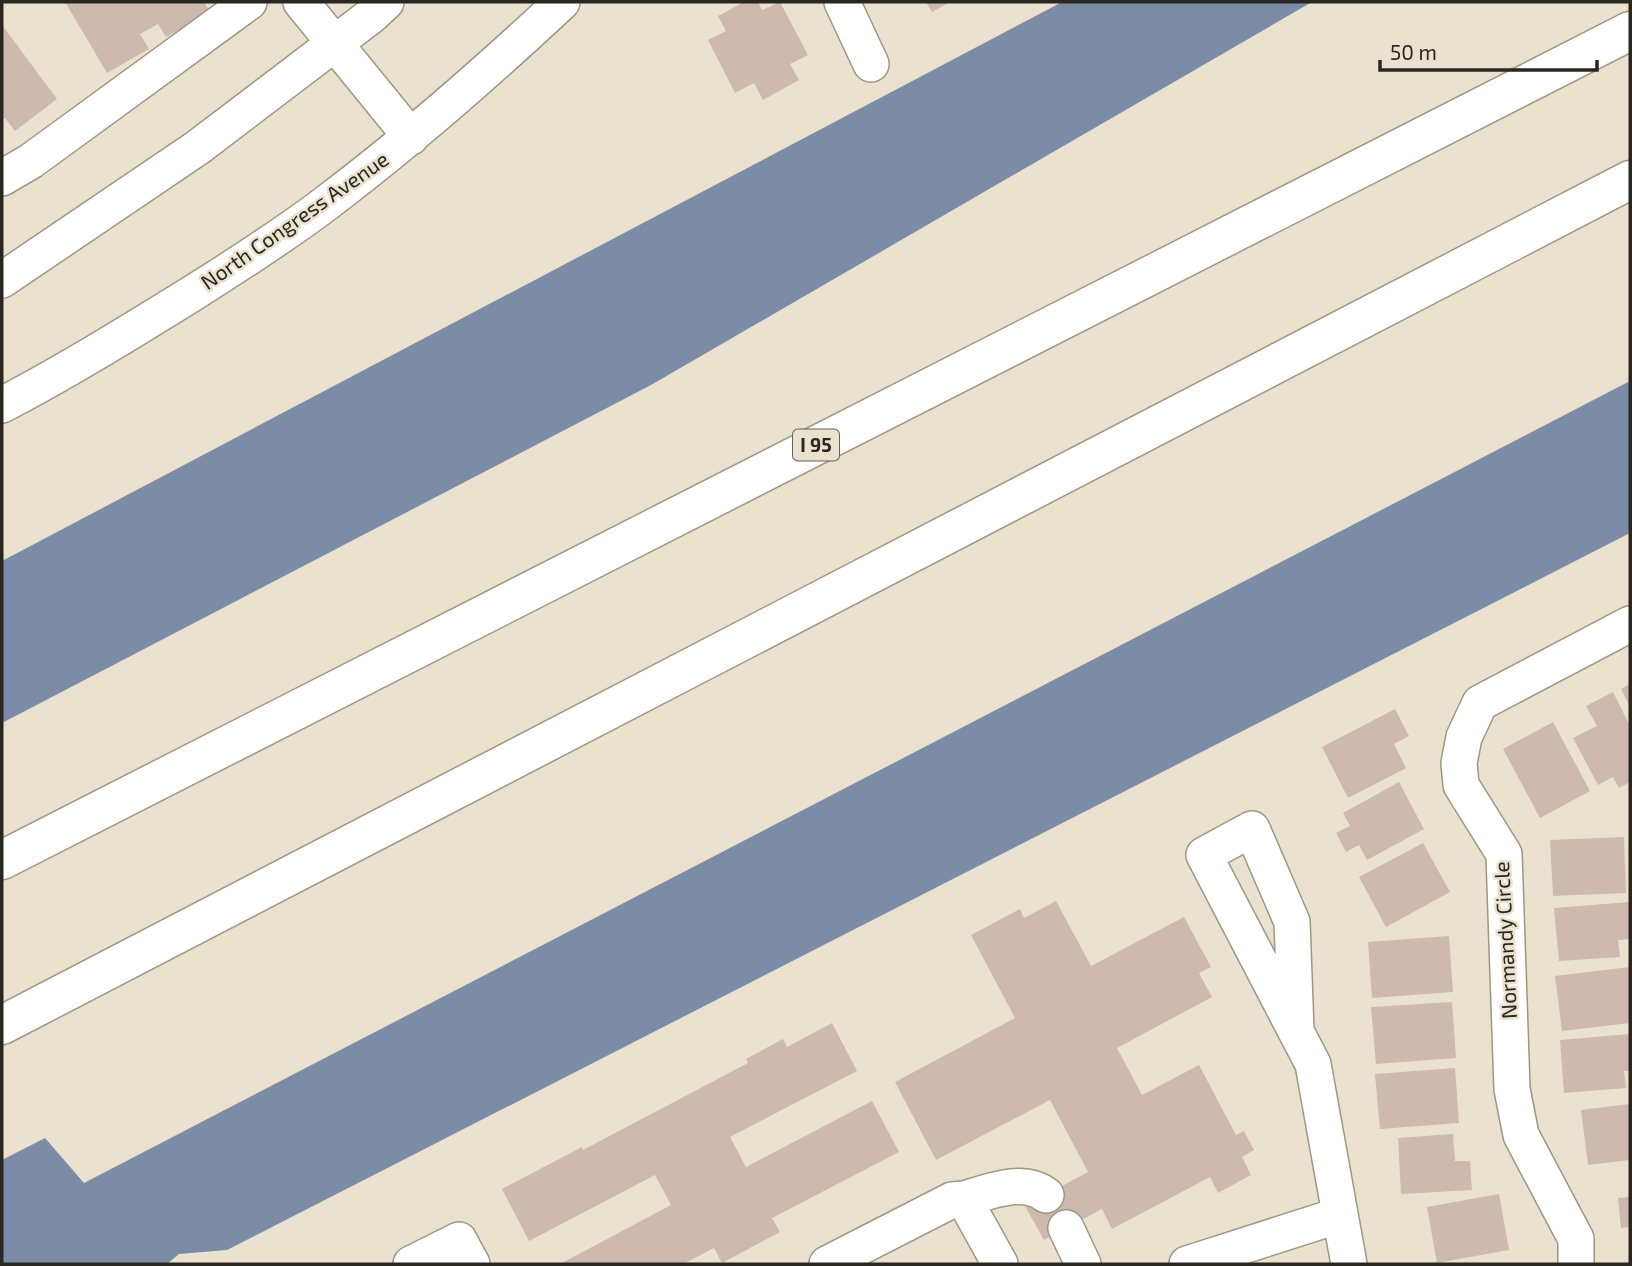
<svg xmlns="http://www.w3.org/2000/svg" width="1632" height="1266" viewBox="0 0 1632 1266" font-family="'Exo 2',sans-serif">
	<rect width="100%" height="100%" fill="#eae2ce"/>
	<!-- water -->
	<path fill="#7d8ca6" d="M1062 2H1312L651 385 2 723V561Z
		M1630 381V533L227 1250 179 1254 167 1264H2V1160L45 1138 84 1183Z"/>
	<!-- building -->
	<path fill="#ceb9af" d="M65 2H204L210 12 166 37 158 24 140 34 149 49 107 73Z
		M744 2H758L762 10 780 2 808 55 790 64 799 80 763 100 754 83 735 93 708 40 726 31 718 16Z
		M926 2H950L932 12Z
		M2 25 57 99 15 131 5 118 2 120Z
		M1630 684V707L1621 689Z
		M1613 692 1630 726V782L1619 788 1613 777 1598 785 1573 738 1597 726 1586 706Z
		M1395 709 1409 736 1394 744 1406 768 1348 798 1322 747Z
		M1553 722 1590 791 1540 818 1503 749Z
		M1399 782 1424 829 1367 860 1359 845 1346 852 1336 833 1350 826 1343 813Z
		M1624 837 1626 893 1553 896 1550 840Z
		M1423 843 1450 892 1386 927 1359 877Z
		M1056 901 1091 966 1184 917 1211 967 1199 973 1212 997 1117 1048 1142 1095 1199 1065 1236 1135 1244 1131 1254 1150 1242 1157 1251 1175 1218 1193 1210 1177 1112 1229 1102 1209 1044 1240 1025 1206 1088 1172 1050 1100 936 1160 895 1082 1015 1018 971 935 1020 909 1024 918Z
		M1630 902V939L1618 940 1620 957 1559 961 1554 908Z
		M1449 936 1453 992 1372 998 1368 942Z
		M1630 967V1023L1562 1031 1555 976Z
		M1452 1002 1456 1058 1376 1064 1371 1007Z
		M832 1023 857 1071 730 1137 746 1167 872 1101 899 1152 772 1218 780 1232 722 1263 714 1248 683 1264H560L671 1205 655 1175 529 1241 502 1189 582 1147 583 1150 748 1063 746 1059 783 1039 787 1047Z
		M1630 1034V1071H1624L1626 1088 1564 1093 1560 1040Z
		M1455 1068 1459 1123 1380 1129 1375 1074Z
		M1630 1104V1160L1588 1165 1581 1110Z
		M1453 1134 1455 1161H1470L1472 1190 1401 1194 1398 1138Z
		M1499 1194 1509 1250 1437 1263 1427 1207Z
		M1630 1197V1227L1621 1228 1618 1198Z"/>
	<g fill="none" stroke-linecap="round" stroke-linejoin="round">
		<defs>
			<path id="minor" d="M301 2 411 137
				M842 2 871 64
				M2 178 31 161 249 2
				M2 280 197 148 372 15 386 2
				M2 405C67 371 130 332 193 293 239 264 286 234 329 201 411 139 487 72 562 2
				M1296 1031 1292 922 1252 829 1204 855 1313 1064 1349 1264
				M964 1199C988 1192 1023 1177 1046 1195
				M1066 1228 1083 1264
				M411 1264 459 1240 472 1264
				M827 1264 952 1200 964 1199 1000 1264
				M1187 1264 1340 1215
				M1576 1264V1239L1521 1135 1512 1089 1504 854 1461 785 1459 763 1464 737 1480 703 1630 624"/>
			<path id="highway" d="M2 860 1630 31
				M2 1025 1630 180"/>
		</defs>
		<!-- minor casing -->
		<use href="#minor" stroke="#9f9785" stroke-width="38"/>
		<!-- highway casing -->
		<use href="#highway" stroke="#9f9785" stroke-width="41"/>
		<!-- minor -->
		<use href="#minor" stroke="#fff" stroke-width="35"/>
		<!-- highway -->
		<use href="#highway" stroke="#fff" stroke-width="38"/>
	</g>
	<g text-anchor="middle" stroke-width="5" stroke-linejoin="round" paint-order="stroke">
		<!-- shield labels -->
		<rect fill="#eae2ce" stroke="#645f54" stroke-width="2" x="793" y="429.5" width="46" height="31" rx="5"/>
		<g font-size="19" font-weight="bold" fill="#2a2720">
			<text x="816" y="452">I 95</text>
		</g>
		<!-- street labels -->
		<g font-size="21" fill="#2a2720" stroke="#eae2ce">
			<text transform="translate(295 221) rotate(-35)" y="7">North Congress Avenue</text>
			<text transform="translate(1506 940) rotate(-93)" y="7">Normandy Circle</text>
		</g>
	</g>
	<!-- border -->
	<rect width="1632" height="1266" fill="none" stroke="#2a2720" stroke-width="7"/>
	<!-- scale -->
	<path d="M1380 60v10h217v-10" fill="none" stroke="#2a2720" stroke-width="3.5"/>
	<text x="1390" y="60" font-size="21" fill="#2a2720" stroke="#eae2ce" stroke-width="5" paint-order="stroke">50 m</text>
</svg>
